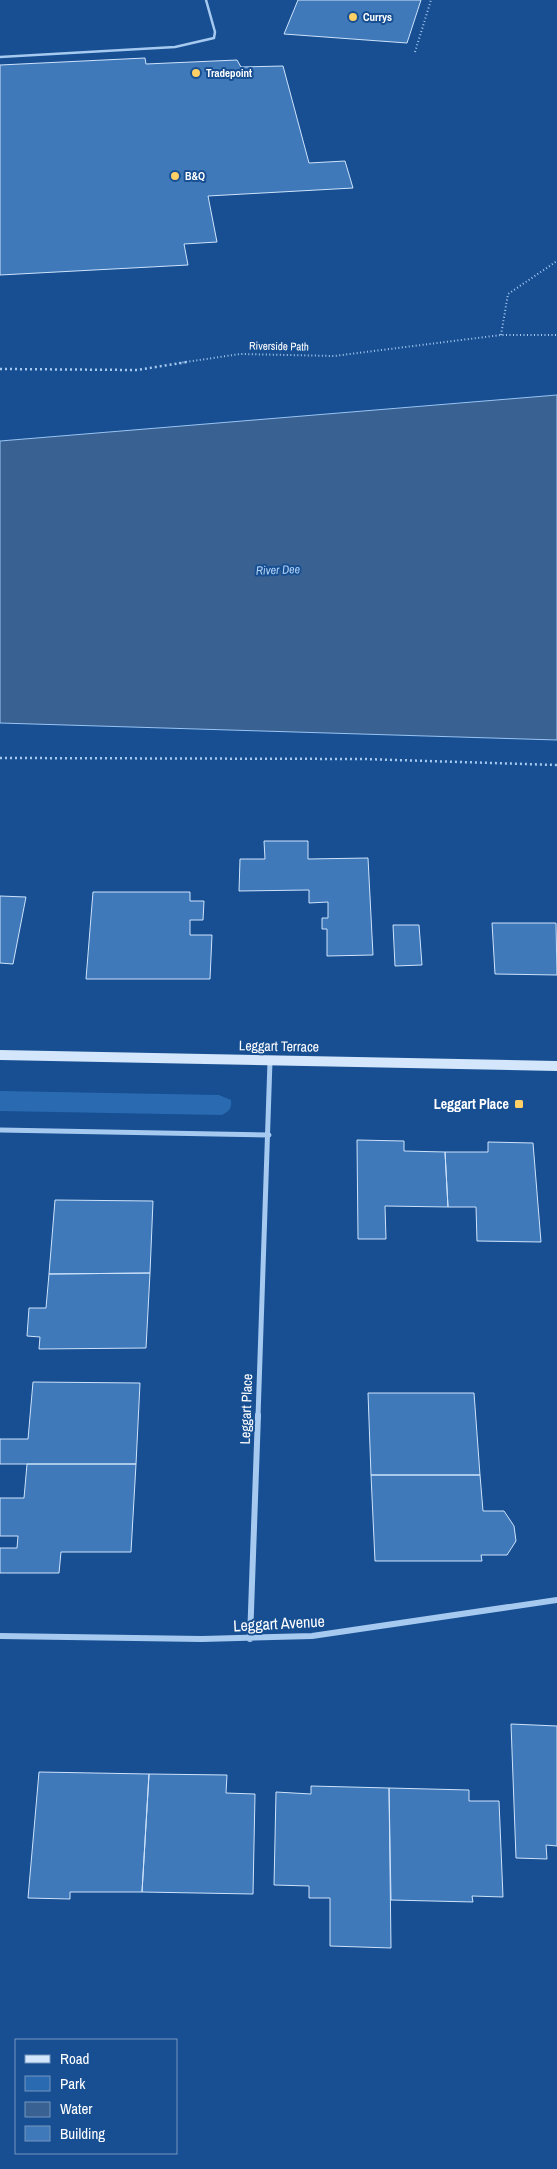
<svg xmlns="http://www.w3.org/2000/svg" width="557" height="2169" viewBox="0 0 557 2169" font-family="'Archivo Narrow',sans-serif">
	<rect width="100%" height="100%" fill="#174f92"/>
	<!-- green -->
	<path fill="#2a6ab1" d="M0 1091 219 1095 231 1100C232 1109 229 1111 222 1115L0 1111Z"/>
	<!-- water -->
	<path fill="#396292" stroke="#99c4f3" d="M557 395V740L0 723V441Z"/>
	<!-- building -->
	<path fill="#4079ba" stroke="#cde3fb" d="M298 0H421L407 43 284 34Z
		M145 58 146 64 237 60 241 67 283 66 309 163 345 161 353 188 208 196 217 242 184 244 188 265 0 275V65Z
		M264 841H308V859L368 858 373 955 327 956V929H322V918H328V902L309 903V890L239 891 240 859H265Z
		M93 892H190V901H204L203 920H190V935H212L210 979H86Z
		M0 896 26 897 13 964 0 963Z
		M492 923H556L557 975 495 974Z
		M393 925H419L422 965 395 966Z
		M357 1140 404 1141V1151L445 1152 448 1207 385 1206 386 1239H358Z
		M488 1142 533 1143 541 1242 477 1241 476 1207H448L445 1152H488Z
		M55 1200 153 1201 150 1273 49 1274Z
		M150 1273 146 1348 39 1349 40 1337 27 1336 29 1308H46L49 1274Z
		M33 1382 140 1383 136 1464H0V1439H28Z
		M368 1393H474L480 1475H371Z
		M27 1464H136L131 1552H61L59 1573H0V1548H17L18 1536H0V1498H24Z
		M371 1475H480L483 1511H504L514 1526 516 1541 507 1555H481L482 1561H375Z
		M511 1724 557 1726V1846L546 1845 547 1859 516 1858Z
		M39 1772 149 1774 142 1892H70V1899L28 1898Z
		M149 1774 227 1775 226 1793 255 1794 253 1894 142 1892Z
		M311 1786 389 1788 391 1948 330 1946V1898H309V1886L274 1885 276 1792 311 1794Z
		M389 1788 469 1790V1801H499L503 1897 472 1896 473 1902 391 1900Z"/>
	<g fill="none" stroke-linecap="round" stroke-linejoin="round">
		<!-- path-far1 -->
		<path stroke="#a6c9f0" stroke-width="2" stroke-dasharray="1 2.5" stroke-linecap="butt" d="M415 52 431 0
			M501 335 508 294 557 261
			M179 363 240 354 334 356 501 335H557"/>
		<!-- path -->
		<path stroke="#a6c9f0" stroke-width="2.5" stroke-dasharray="2 3" stroke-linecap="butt" d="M0 369 137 370 187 362
			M0 758 363 759 557 765"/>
		<!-- service -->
		<path stroke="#a6c9f0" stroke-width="2.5" d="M0 57 175 47 214 38 215 32 206 0"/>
		<!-- minor-far1 -->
		<path stroke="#a6c9f0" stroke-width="5" d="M0 1130 269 1135
			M258 1417 270 1061"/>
		<!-- minor -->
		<path stroke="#a6c9f0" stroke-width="6" d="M0 1636 202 1639 312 1636 557 1600
			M250 1639 258 1415"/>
		<!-- secondary -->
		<path stroke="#d4e6fb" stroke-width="10" d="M0 1055 557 1066"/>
	</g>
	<!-- markers -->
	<g fill="#ffd065" stroke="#174f92" stroke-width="2">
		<circle cx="353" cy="17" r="5"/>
		<circle cx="196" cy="73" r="5"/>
		<circle cx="175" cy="176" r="5"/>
		<rect x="514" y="1099" width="10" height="10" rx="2.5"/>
	</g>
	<g text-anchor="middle" stroke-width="4" stroke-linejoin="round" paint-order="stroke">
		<!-- far-poi labels -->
		<g font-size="11" font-weight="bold" fill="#fff" stroke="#174f92" text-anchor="start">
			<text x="363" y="21">Currys</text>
			<text x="206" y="77">Tradepoint</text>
			<text x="185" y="180">B&amp;Q</text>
		</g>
		<!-- far-street labels -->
		<g font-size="11" fill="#fff" stroke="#174f92">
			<text transform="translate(279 346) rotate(1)" y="4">Riverside Path</text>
		</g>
		<!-- far-water labels -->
		<g font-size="12" font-style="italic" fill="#b2d3f7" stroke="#174f92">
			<text transform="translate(278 570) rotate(-2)" y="4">River Dee</text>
		</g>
		<!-- street labels -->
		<g font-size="14" fill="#fff" stroke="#174f92">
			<text transform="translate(279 1046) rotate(1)" y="5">Leggart Terrace</text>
			<text transform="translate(246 1409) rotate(-88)" y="5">Leggart Place</text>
		</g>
		<!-- poi labels -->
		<g font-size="14" font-weight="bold" fill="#fff" stroke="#174f92" text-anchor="end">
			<text x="509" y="1109">Leggart Place</text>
		</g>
		<!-- near-street labels -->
		<g font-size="16" fill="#fff" stroke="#174f92">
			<text transform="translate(279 1623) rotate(-3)" y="6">Leggart Avenue</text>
		</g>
	</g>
	<!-- legend -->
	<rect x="15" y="2039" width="162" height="115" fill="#174f92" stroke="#7495be"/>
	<rect x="25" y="2055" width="25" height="8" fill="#d4e6fb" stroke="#7495be"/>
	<text x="60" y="2064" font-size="15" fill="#ffffff">Road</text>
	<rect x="25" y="2076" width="25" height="15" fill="#2a6ab1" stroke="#7495be"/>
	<text x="60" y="2089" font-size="15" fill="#ffffff">Park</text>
	<rect x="25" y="2102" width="25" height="15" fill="#396292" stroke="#7495be"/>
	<text x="60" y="2114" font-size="15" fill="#ffffff">Water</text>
	<rect x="25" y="2126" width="25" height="15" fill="#4079ba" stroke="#7495be"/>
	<text x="60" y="2139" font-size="15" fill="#ffffff">Building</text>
</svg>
